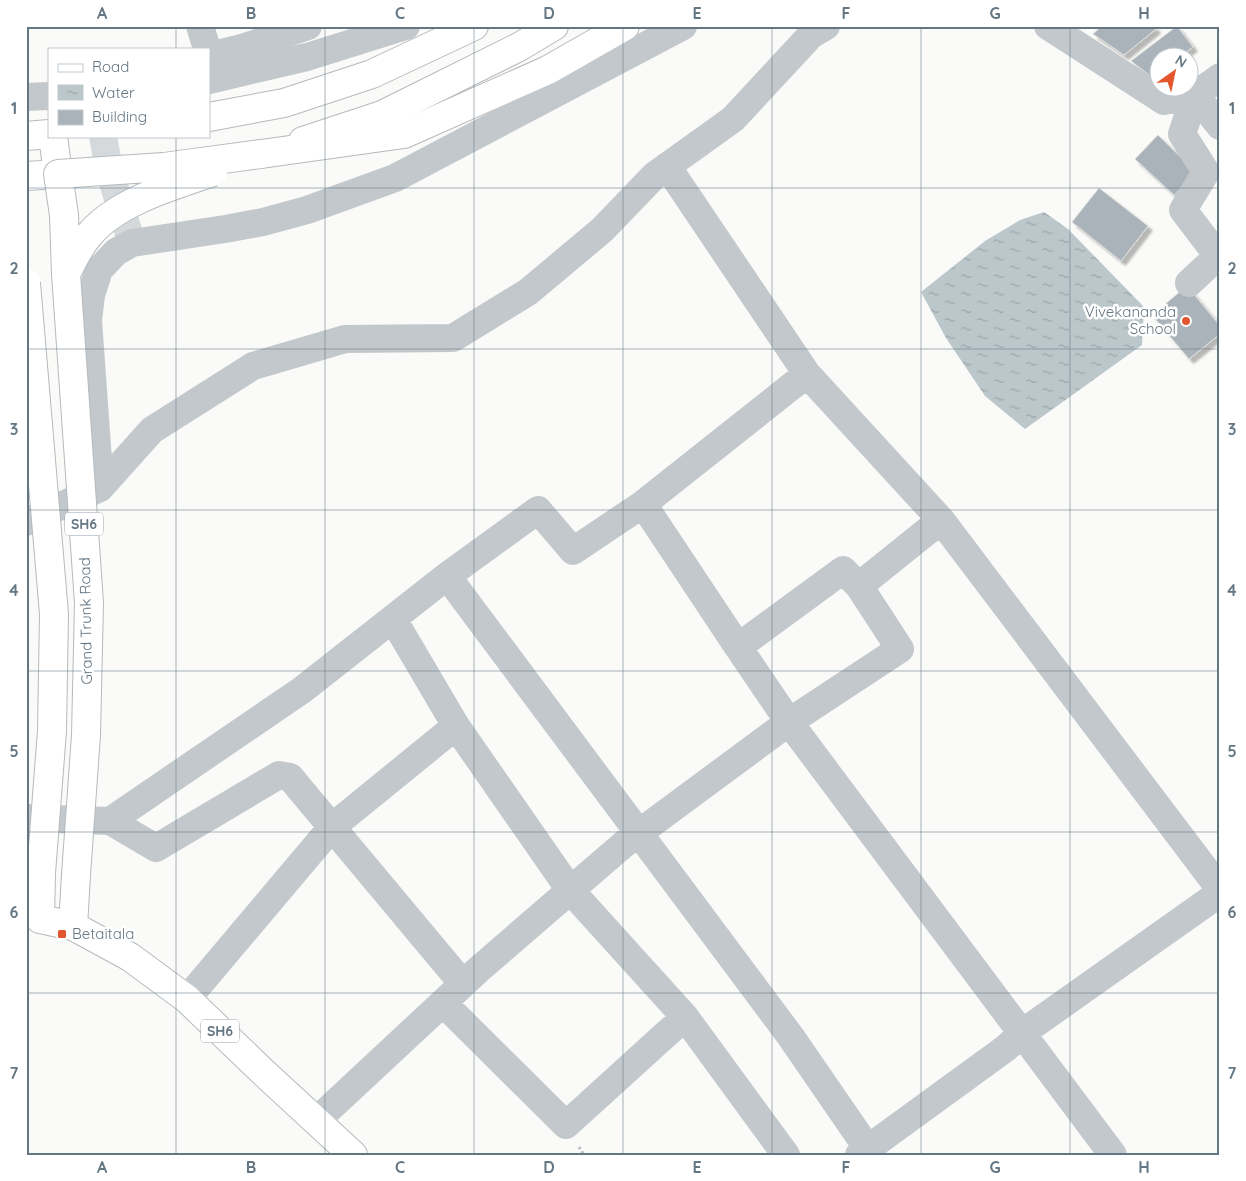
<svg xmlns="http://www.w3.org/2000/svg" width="1246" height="1181" viewBox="0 0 1246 1181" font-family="Quicksand,sans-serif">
	<defs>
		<pattern id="water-ripples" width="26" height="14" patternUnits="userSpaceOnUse" patternTransform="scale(1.25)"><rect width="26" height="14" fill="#bbc7cb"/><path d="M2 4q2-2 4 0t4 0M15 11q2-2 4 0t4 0" fill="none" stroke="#9ca6aa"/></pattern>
		<filter id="shadow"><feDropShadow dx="4.5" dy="4.5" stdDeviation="1" flood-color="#0004"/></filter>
	</defs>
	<rect width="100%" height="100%" fill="#fafaf8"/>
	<!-- water -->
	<path fill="url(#water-ripples)" d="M1044 212 1068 229 1144 307 1142 345 1025 429 985 396 946 338 921 292 985 241 1020 220Z"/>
	<!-- building -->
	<path fill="#aab3b9" stroke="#dcdcda" filter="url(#shadow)" d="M1102 26H1154L1156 29 1124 55 1093 34Z
		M1177 26 1193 47 1178 58H1158V72L1152 77 1131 61Z
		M1158 135 1196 172 1174 195 1135 159Z
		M1099 188 1148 226 1121 261 1072 222Z
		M1187 286 1220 326V334L1189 359 1152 315Z"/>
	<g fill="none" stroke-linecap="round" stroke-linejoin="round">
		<!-- minor-tunnel -->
		<path stroke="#d5d9db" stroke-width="28" stroke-dasharray="28 14" stroke-linecap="butt" d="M103 136 109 170 132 243"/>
		<defs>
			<path id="major" d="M209 117 284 103 372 74 474 26
				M26 136 49 134
				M303 141 382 115 519 47 554 26
				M26 176 58 174 53 136
				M41 873 40 919 73 926 130 957 187 999 262 1071 353 1155
				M73 926 76 875"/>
			<path id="highway" d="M261 154 404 134 548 70 625 26"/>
		</defs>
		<!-- major casing -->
		<use href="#major" stroke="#b5babe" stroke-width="30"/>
		<!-- highway casing -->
		<use href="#highway" stroke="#b4b9bd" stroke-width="30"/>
		<!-- path -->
		<path stroke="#bbbfc2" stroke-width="3" stroke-dasharray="2.5 2.5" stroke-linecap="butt" d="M579 1147 584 1155"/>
		<!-- minor -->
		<path stroke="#c3c8cc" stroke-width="28" d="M200 26 207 49
			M1048 26 1164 101 1195 95 1220 77
			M209 56 245 47 308 26
			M209 80 307 57 406 26
			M1195 95 1220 126
			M26 97 49 96
			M667 166 807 374 941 520 1220 889
			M1189 283 1218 256 1183 210 1206 172 1182 134 1195 95
			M100 488 152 430 253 366 345 339 453 338 528 292 602 230 655 175 733 119 811 35 826 26
			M643 504 738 647
			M26 522 100 488 88 320 91 295 99 270 116 252 132 243 225 229 263 222 307 210 395 178 683 26
			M447 576 791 1037 868 1149
			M859 586 843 570 738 647 789 722 1113 1155
			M393 619 456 726 570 890 685 1017 786 1155
			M26 818 110 821 302 690 447 576 538 510 573 551 643 504 807 374
			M110 821 156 848 279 775 290 777 463 984
			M187 999 332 827 456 726
			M443 1003 566 1125 685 1017
			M317 1120 478 970 624 844 789 722 900 649 859 586 941 520
			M859 1155 1006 1048 1022 1033 1220 893"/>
		<!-- major -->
		<use href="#major" stroke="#fff" stroke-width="28"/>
		<!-- highway -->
		<use href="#highway" stroke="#fff" stroke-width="28"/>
		<defs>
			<path id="major-bridge" d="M66 274C73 261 79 246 90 234 118 201 173 186 213 172
				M26 283 54 614 52 731 41 873
				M76 875 86 735 89 603 66 274 64 215 58 174 164 167 261 154"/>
		</defs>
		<!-- major-bridge casing -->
		<use href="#major-bridge" stroke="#b5babe" stroke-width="30" stroke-linecap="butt"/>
		<!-- major-bridge -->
		<use href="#major-bridge" stroke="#fff" stroke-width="28"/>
	</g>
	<!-- grid -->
	<path fill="none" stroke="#657683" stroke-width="1" stroke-opacity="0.55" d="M176 26V49M325 26V1155M474 26V1155M623 26V1155M772 26V1155M921 26V1155M1070 26V1155M176 136V1155M26 188H1220M26 349H1220M26 510H1220M26 671H1220M26 832H1220M26 993H1220"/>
	<!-- markers -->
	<g fill="#e4572e" stroke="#fff" stroke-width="2">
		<circle cx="1186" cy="321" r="5"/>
		<rect x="57" y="929" width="10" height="10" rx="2.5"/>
	</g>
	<g text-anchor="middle" stroke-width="5" stroke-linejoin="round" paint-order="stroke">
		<!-- shield labels -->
		<g fill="#fff" stroke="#939fa8" stroke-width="1">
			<rect x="65" y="512.5" width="38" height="23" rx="4"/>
			<rect x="201" y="1019.5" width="38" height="23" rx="4"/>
		</g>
		<g font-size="14" font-weight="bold" fill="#657683">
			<text x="84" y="529">SH6</text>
			<text x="220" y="1036">SH6</text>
		</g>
		<!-- poi labels -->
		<g font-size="15" fill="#657683" stroke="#fff" text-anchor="end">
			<text x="1176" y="317">Vivekananda<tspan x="1176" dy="17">School</tspan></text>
			<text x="72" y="939" text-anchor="start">Betaitala</text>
		</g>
		<!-- street labels -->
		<g font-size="15" fill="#657683" stroke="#fff">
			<text transform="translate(86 621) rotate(-91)" y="5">Grand Trunk Road</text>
		</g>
	</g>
	<!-- border -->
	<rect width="1246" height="1181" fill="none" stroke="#ffffff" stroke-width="55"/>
	<!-- legend -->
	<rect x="48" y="48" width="162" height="90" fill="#ffffff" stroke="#c1c8cd"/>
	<rect x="58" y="64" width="25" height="8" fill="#ffffff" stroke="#c1c8cd"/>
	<text x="92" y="72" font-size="15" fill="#657683">Road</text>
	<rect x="58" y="85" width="25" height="15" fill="url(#water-ripples)" stroke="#c1c8cd"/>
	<text x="92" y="98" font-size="15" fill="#657683">Water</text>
	<rect x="58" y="110" width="25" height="15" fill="#aab3b9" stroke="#c1c8cd"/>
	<text x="92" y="122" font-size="15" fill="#657683">Building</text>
	<!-- north arrow -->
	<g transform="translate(1174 72) rotate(33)"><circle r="24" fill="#ffffff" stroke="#c1c8cd"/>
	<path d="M0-4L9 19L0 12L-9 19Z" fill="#e4572e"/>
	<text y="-8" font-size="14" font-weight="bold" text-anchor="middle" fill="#657683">N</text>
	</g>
	<rect x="28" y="28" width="1190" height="1126" fill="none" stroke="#657683" stroke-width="2"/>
	<g font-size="16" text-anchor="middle" font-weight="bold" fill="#657683">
		<text x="102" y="19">A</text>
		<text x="251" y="19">B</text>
		<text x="400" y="19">C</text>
		<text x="549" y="19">D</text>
		<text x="697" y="19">E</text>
		<text x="846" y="19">F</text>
		<text x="995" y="19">G</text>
		<text x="1144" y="19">H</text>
		<text x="14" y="114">1</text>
		<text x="1232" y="114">1</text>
		<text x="14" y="274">2</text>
		<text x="1232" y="274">2</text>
		<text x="14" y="435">3</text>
		<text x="1232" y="435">3</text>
		<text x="14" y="596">4</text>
		<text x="1232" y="596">4</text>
		<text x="14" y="757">5</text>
		<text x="1232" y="757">5</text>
		<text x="14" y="918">6</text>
		<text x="1232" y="918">6</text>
		<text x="14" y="1079">7</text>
		<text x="1232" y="1079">7</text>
		<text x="102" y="1173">A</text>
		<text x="251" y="1173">B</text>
		<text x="400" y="1173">C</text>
		<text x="549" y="1173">D</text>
		<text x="697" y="1173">E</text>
		<text x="846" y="1173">F</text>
		<text x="995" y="1173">G</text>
		<text x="1144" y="1173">H</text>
	</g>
</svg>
